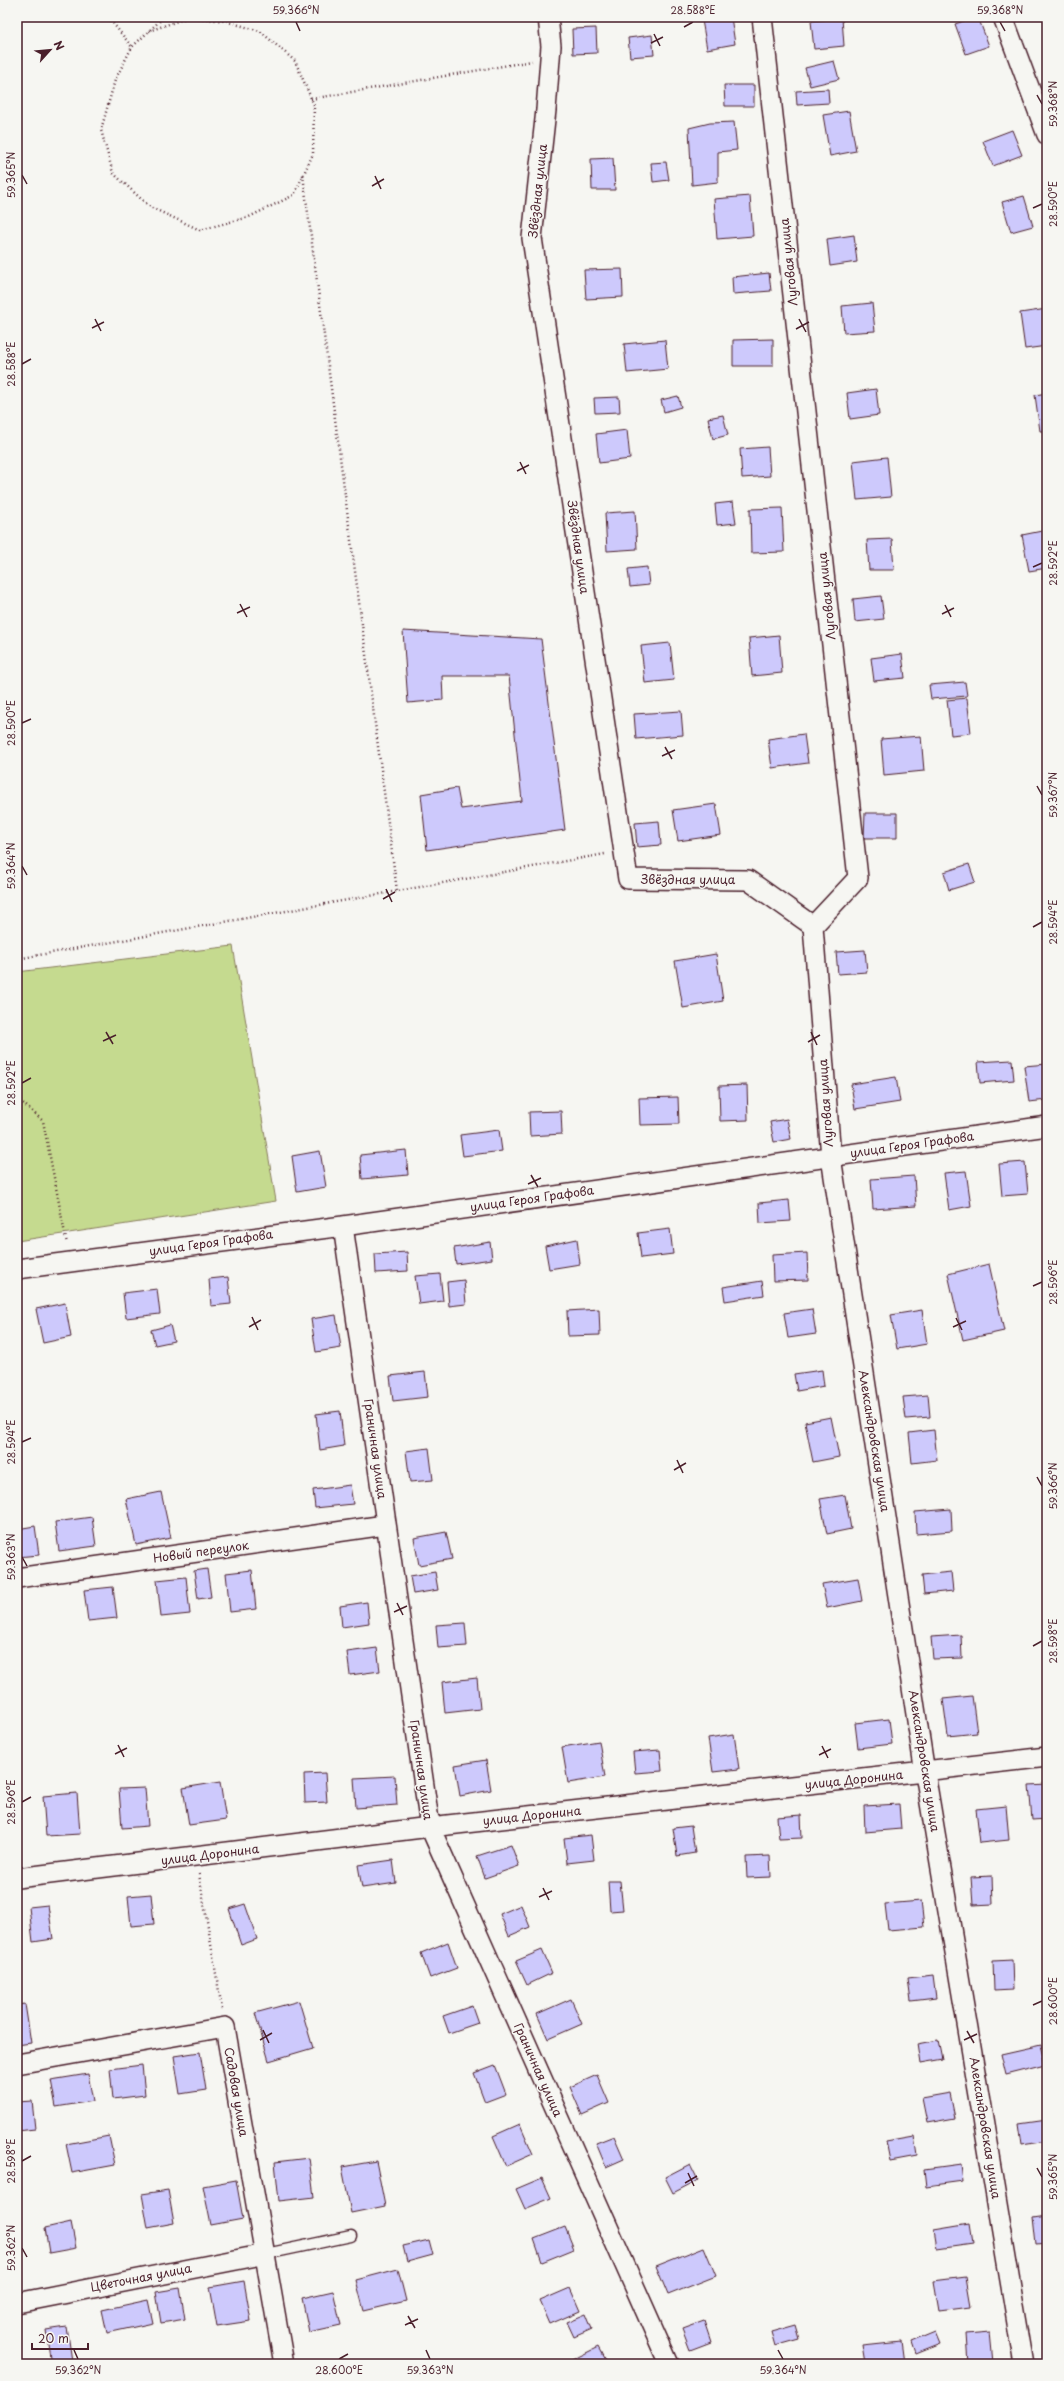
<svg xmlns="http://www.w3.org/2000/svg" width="1064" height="2381" viewBox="0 0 1064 2381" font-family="'Playpen Sans',sans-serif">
	<rect width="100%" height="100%" fill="#f6f6f2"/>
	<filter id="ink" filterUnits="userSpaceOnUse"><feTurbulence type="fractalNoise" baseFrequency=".025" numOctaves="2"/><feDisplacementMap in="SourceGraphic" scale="8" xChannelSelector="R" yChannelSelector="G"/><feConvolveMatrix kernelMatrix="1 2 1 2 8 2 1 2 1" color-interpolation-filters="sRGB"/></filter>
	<g filter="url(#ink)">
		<!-- green -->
		<path fill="#c5da8f" stroke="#887c5d" d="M233 946 276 1201 17 1241V972Z"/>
		<!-- building -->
		<path fill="#cdc9fc" stroke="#4a1f2b" d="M731 17 735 44 707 49 702 20Z
			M975 17H978L989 46 966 54 955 24Z
			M842 18 844 46 814 49 811 21Z
			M596 28 597 53 573 54 572 29Z
			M652 35 654 55 630 57 628 38Z
			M834 61 839 79 810 86 805 68Z
			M724 85H754V106H725Z
			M828 89 829 103 797 105 796 91Z
			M849 111 856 151 830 156 823 115Z
			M734 122 737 150 718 152V182L692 185 689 128 710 123Z
			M1012 130 1022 155 993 166 983 141Z
			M613 158 615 190H592L591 159Z
			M666 162 669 180 653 182 651 163Z
			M750 196 753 236 717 239 714 199Z
			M1024 196 1033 226 1011 232 1002 202Z
			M854 235 857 262 830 266 827 239Z
			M622 269 623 297 586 299 584 270Z
			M769 273 771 291 733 294 732 277Z
			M872 303 875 331 844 333 842 306Z
			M1047 309V346L1025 349 1020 313Z
			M773 339V366H733V340Z
			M665 340 668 369 627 373 624 344Z
			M876 389 879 415 850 419 847 393Z
			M1047 393V431H1040L1035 395Z
			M678 396 681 407 664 412 661 400Z
			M619 397 620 412 595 413 594 398Z
			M723 415 728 435 713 439 708 418Z
			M627 430 630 459 599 463 596 434Z
			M768 447 770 476 742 478 740 449Z
			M887 457 891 497 857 500 853 461Z
			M733 502 736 523 717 525 715 504Z
			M782 508 784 552 751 553 750 509Z
			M635 511 637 549 607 551 605 513Z
			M1047 530V568L1029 571 1022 535Z
			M892 539 894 570H869L867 540Z
			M647 567 649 585 630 587 628 569Z
			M881 596 884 619 855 622 853 599Z
			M403 631 541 639 565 830 427 850 421 794 457 788 461 809 522 801 509 676H442L443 700 408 703Z
			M779 635 782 673 752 676 749 638Z
			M670 643 674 680 645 683 641 646Z
			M902 654 905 678 874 681 871 658Z
			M965 682 967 696 931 699 929 685Z
			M967 698 971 733 951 735 947 700Z
			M681 711 683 735 636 739 634 714Z
			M804 734 808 763 772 768 768 739Z
			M921 736 924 771 884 775 881 739Z
			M716 804 721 835 678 841 673 810Z
			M865 813H897V838H864Z
			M659 821 661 845 637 847 635 823Z
			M969 864 975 882 949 890 944 872Z
			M865 950 867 972 838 974 836 952Z
			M716 954 723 1001 683 1008 675 961Z
			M1012 1060 1014 1080 980 1083 978 1062Z
			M1047 1064V1100L1029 1102 1024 1066Z
			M896 1077 900 1102 855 1109 851 1084Z
			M747 1085 748 1120 720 1121 719 1086Z
			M678 1097 679 1124 640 1125 639 1098Z
			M561 1111 562 1134 530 1136 529 1112Z
			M787 1119 791 1139 774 1142 770 1122Z
			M499 1130 502 1151 463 1156 460 1135Z
			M406 1150 408 1175 362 1179 360 1155Z
			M320 1151 326 1187 297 1192 292 1156Z
			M1025 1162 1028 1194 1002 1196 999 1164Z
			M966 1171 971 1206 949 1210 944 1173Z
			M914 1176 916 1206 873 1209 871 1179Z
			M789 1200 791 1221 760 1223 759 1203Z
			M670 1229 673 1254 641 1258 638 1233Z
			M577 1239 580 1264 549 1269 545 1246Z
			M490 1242 492 1259 456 1264 454 1248Z
			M407 1252 408 1271 376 1273 375 1254Z
			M807 1253 808 1280 773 1281 772 1255Z
			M989 1264 1004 1331 963 1340 948 1274Z
			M440 1274 443 1301 419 1304 415 1276Z
			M228 1277 231 1304 211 1306 209 1279Z
			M464 1280 466 1304 449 1306 447 1282Z
			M762 1281 764 1295 725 1301 723 1287Z
			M157 1289 160 1314 126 1318 123 1293Z
			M65 1303 71 1337 43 1343 36 1309Z
			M599 1309 600 1335 568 1336 567 1311Z
			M812 1309 816 1334 788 1338 784 1313Z
			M922 1310 927 1344 897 1349 891 1315Z
			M336 1315 341 1348 316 1352 311 1319Z
			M170 1325 174 1341 155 1345 151 1330Z
			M822 1370 824 1386 797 1391 794 1374Z
			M425 1372 428 1397 393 1401 390 1376Z
			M928 1395 930 1417 906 1419 903 1397Z
			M340 1411 344 1446 320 1450 316 1414Z
			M831 1417 839 1457 813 1462 805 1422Z
			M934 1430 937 1460 912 1463 909 1433Z
			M429 1448 433 1480 410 1482 406 1451Z
			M350 1485 353 1504 315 1508 313 1490Z
			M161 1492 171 1538 136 1545 126 1499Z
			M845 1495 851 1529 827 1534 820 1499Z
			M951 1509 952 1531 916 1534 915 1512Z
			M92 1517 96 1546 59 1551 55 1522Z
			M35 1526 39 1555 17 1557V1529Z
			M446 1532 452 1559 419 1565 414 1538Z
			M207 1569 211 1597 198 1599 194 1571Z
			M252 1570 256 1609 230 1612 226 1573Z
			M435 1572 438 1590 413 1594 410 1576Z
			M951 1572 953 1591 924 1594 922 1575Z
			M186 1577 190 1614 161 1617 157 1580Z
			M858 1578 862 1601 827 1608 822 1584Z
			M113 1587 117 1618 88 1621 84 1590Z
			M367 1602 369 1623 342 1627 340 1606Z
			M465 1623 467 1646 438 1648 436 1625Z
			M961 1635 962 1658 933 1659 931 1637Z
			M377 1648 380 1671 350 1675 347 1652Z
			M477 1678 480 1709 445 1713 442 1682Z
			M972 1696 977 1733 948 1736 943 1699Z
			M889 1719 892 1744 858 1748 855 1723Z
			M734 1734 739 1769 713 1772 708 1738Z
			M599 1741 605 1777 568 1783 562 1747Z
			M660 1750 662 1771 635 1773 633 1752Z
			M486 1760 491 1790 460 1796 455 1765Z
			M325 1773 327 1802 305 1803 304 1774Z
			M395 1776 397 1805 356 1808 354 1778Z
			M220 1782 226 1820 189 1825 183 1788Z
			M1047 1784V1819L1032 1820 1029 1785Z
			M145 1788 148 1826 122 1828 119 1789Z
			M77 1793 80 1834 46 1836 43 1796Z
			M899 1804 901 1829 865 1832 864 1806Z
			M1006 1806 1009 1840 980 1843 976 1809Z
			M801 1815 802 1838 779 1839 777 1817Z
			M691 1826 695 1853 677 1856 673 1828Z
			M591 1835 594 1860 567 1863 564 1838Z
			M511 1845 519 1866 485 1878 477 1856Z
			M770 1856 771 1877 747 1878 746 1857Z
			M393 1860 396 1883 362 1888 358 1865Z
			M992 1876 993 1904 973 1905 971 1877Z
			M608 1881H620L623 1910 610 1911Z
			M151 1894 154 1924 131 1926 128 1896Z
			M921 1901 924 1927 888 1930 885 1904Z
			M245 1904 257 1939 241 1945 229 1909Z
			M48 1905 53 1939 33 1942 29 1907Z
			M521 1905 530 1927 509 1936 500 1914Z
			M448 1942 457 1968 430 1978 421 1953Z
			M542 1950 552 1973 527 1985 516 1961Z
			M1012 1960 1013 1990 994 1991 993 1961Z
			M933 1975 936 1998 911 2001 908 1978Z
			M571 1999 582 2024 548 2039 537 2014Z
			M299 2001 313 2048 269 2061 255 2013Z
			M25 2004 31 2043 17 2045V2005Z
			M472 2006 478 2023 449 2033 443 2016Z
			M938 2040 942 2060 920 2064 917 2044Z
			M1041 2045 1046 2065 1006 2075 1001 2054Z
			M200 2052 206 2090 180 2094 174 2056Z
			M142 2065 145 2095 113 2099 110 2069Z
			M495 2065 506 2094 485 2102 474 2073Z
			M88 2074 93 2101 56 2107 51 2080Z
			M597 2075 609 2103 582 2115 570 2087Z
			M950 2093 955 2118 927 2123 922 2098Z
			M32 2101 35 2129 17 2131V2102Z
			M1047 2120V2141L1022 2145 1019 2124Z
			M520 2124 533 2154 506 2166 493 2136Z
			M109 2136 115 2165 72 2173 66 2144Z
			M614 2136 624 2159 606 2167 596 2143Z
			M914 2136 917 2156 890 2161 886 2141Z
			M309 2158 314 2197 279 2201 275 2162Z
			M376 2161 385 2206 351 2213 342 2167Z
			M690 2164 698 2180 673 2193 665 2177Z
			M961 2164 963 2182 926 2187 924 2169Z
			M542 2178 551 2198 525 2209 516 2189Z
			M236 2180 243 2219 211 2225 203 2186Z
			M168 2190 174 2223 148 2228 142 2194Z
			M1047 2214V2243L1036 2244 1033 2216Z
			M71 2222 76 2248 49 2253 45 2228Z
			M970 2224 973 2243 937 2248 934 2230Z
			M565 2227 574 2249 542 2262 534 2239Z
			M17 2236 21 2255H17Z
			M429 2240 433 2255 407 2262 403 2246Z
			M704 2247 716 2276 668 2295 656 2266Z
			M398 2269 406 2301 364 2311 356 2280Z
			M966 2277 971 2306 939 2310 934 2281Z
			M244 2281 251 2321 217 2326 210 2287Z
			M180 2288 185 2319 161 2323 156 2292Z
			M570 2288 580 2311 550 2324 540 2301Z
			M333 2291 341 2325 309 2332 302 2298Z
			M148 2300 153 2323 107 2333 102 2310Z
			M586 2314 592 2329 574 2337 567 2322Z
			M704 2321 711 2342 690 2350 682 2329Z
			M796 2325 800 2339 775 2346 771 2332Z
			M67 2327 72 2361 51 2364 46 2330Z
			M935 2332 940 2344 915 2354 911 2342Z
			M990 2332 993 2363 968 2364 966 2334Z
			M901 2342 904 2364H866L863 2346Z
			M598 2347 607 2364H574L572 2360Z"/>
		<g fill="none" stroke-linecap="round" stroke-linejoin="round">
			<defs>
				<path id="lane" d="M266 2254 351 2236"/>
				<path id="street" d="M548 17 551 46 546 110 532 238 628 879 748 880 813 926
					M762 17 858 878 813 926 831 1157 925 1773 1024 2364
					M1003 17 1047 135
					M343 1226 430 1827 669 2364
					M17 1269 343 1226 1047 1126
					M17 1578 385 1525
					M17 1878 430 1827 1047 1757
					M17 2064 225 2027 284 2364
					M17 2303 266 2254"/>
			</defs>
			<!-- lane casing -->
			<use href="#lane" stroke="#4a1f2b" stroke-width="13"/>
			<!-- street casing -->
			<use href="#street" stroke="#4a1f2b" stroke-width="22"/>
			<!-- path -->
			<path stroke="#4a1f2b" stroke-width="2.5" stroke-dasharray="1 3" stroke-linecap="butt" d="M108 17 132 47
				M149 31 189 17 225 21 260 31 295 61 314 105 313 154 294 195 249 217 200 230 150 207 113 173 101 130 115 80 132 47 164 17
				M311 99 532 61
				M303 175 397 891
				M17 959 605 854
				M17 1098 43 1121 67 1244
				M199 1874 222 2009"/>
			<!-- lane -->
			<use href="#lane" stroke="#f6f6f2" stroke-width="10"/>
			<!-- street -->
			<use href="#street" stroke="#f6f6f2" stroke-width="19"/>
		</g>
	</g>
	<!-- ticks -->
	<path fill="none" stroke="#4a1f2b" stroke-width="1.5" d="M296 22 300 31M1000 22 1005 31M684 27 693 22M654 34 660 46M651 43 663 37M1037 95 1042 104M22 175 27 184M375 176 381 189M372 186 384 179M1033 208 1042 204M95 319 101 331M799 319 806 332M92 328 104 322M796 329 809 322M22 364 31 359M520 462 526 474M517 471 529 465M1033 567 1042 563M240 604 247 617M945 605 951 617M237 613 250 607M942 614 954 608M22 723 31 719M665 747 672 759M662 756 675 750M1037 786 1042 795M22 866 27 875M386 889 392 902M383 899 395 892M1033 927 1042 922M106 1032 113 1044M811 1032 817 1045M103 1041 116 1035M808 1042 820 1035M22 1083 31 1078M531 1175 538 1187M528 1184 541 1178M1033 1286 1042 1282M252 1317 258 1330M956 1318 962 1330M249 1327 261 1320M953 1327 966 1321M22 1442 31 1438M677 1460 683 1473M674 1470 686 1463M1037 1477 1042 1486M22 1557 27 1566M397 1603 403 1615M394 1612 407 1606M1033 1646 1042 1641M118 1745 124 1757M822 1746 828 1758M115 1754 127 1748M819 1755 831 1749M22 1802 31 1797M543 1888 549 1900M539 1897 552 1891M1033 2005 1042 2001M263 2030 269 2043M967 2031 974 2043M260 2040 272 2033M964 2040 977 2034M22 2161 31 2156M1037 2168 1042 2177M688 2173 694 2186M685 2183 697 2176M22 2248 27 2257M408 2316 415 2328M405 2325 418 2319M74 2350 78 2359M426 2350 430 2359M778 2350 783 2359M339 2359 348 2354"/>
	<g text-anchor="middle" stroke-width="3" stroke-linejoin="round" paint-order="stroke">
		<!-- street labels -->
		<g font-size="12" fill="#4a1f2b" stroke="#f6f6f2">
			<text transform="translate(538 191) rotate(-84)" y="4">Звёздная улица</text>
			<text transform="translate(789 262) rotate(-96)" y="4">Луговая улица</text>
			<text transform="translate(578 547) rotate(82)" y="4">Звёздная улица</text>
			<text transform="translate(827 596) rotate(-96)" y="4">Луговая улица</text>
			<text x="688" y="884">Звёздная улица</text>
			<text transform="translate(826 1103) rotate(-94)" y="4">Луговая улица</text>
			<text transform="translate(912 1145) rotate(-8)" y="4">улица Героя Графова</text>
			<text transform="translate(532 1199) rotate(-8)" y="4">улица Героя Графова</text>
			<text transform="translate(211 1243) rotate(-8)" y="4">улица Героя Графова</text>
			<text transform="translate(874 1441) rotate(81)" y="4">Александровская улица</text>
			<text transform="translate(375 1449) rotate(82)" y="4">Граничная улица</text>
			<text transform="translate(201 1552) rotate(-8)" y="4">Новый переулок</text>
			<text transform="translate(924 1761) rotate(81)" y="4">Александровская улица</text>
			<text transform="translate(421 1770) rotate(82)" y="4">Граничная улица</text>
			<text transform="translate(854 1780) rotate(-6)" y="4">улица Доронина</text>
			<text transform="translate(532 1816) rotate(-6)" y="4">улица Доронина</text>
			<text transform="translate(210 1855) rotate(-7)" y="4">улица Доронина</text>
			<text transform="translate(538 2070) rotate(66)" y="4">Граничная улица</text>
			<text transform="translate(236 2092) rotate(80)" y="4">Садовая улица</text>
			<text transform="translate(985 2128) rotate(81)" y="4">Александровская улица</text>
			<text transform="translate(141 2278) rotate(-11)" y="4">Цветочная улица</text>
		</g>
	</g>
	<!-- margin -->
	<rect width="1064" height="2381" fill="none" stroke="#f6f6f2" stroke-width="44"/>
	<!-- north arrow -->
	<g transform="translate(50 50) rotate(63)" stroke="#f6f6f2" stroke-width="3" paint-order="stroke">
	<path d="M0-3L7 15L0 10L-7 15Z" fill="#4a1f2b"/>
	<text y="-6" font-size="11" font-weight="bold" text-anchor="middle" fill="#4a1f2b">N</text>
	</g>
	<!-- scale -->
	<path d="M32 2343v6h56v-6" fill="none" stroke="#4a1f2b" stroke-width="2"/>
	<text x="38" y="2343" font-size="12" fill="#4a1f2b" stroke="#f6f6f2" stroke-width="3" paint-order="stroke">20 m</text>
	<rect x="22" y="22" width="1020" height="2337" fill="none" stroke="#4a1f2b" stroke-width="1.5"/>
	<g font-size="10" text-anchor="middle" fill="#4a1f2b">
		<text x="296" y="14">59.366°N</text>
		<text x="693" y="14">28.588°E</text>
		<text x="1000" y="14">59.368°N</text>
		<text transform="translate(1053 104) rotate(-90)" y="4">59.368°N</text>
		<text transform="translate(11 175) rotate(-90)" y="4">59.365°N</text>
		<text transform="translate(1053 204) rotate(-90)" y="4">28.590°E</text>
		<text transform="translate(11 364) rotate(-90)" y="4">28.588°E</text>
		<text transform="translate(1053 563) rotate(-90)" y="4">28.592°E</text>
		<text transform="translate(11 723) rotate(-90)" y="4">28.590°E</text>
		<text transform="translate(1053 795) rotate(-90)" y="4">59.367°N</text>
		<text transform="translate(11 866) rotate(-90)" y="4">59.364°N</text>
		<text transform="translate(1053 922) rotate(-90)" y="4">28.594°E</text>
		<text transform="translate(11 1083) rotate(-90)" y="4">28.592°E</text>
		<text transform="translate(1053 1282) rotate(-90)" y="4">28.596°E</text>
		<text transform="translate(11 1442) rotate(-90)" y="4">28.594°E</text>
		<text transform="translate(1053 1486) rotate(-90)" y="4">59.366°N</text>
		<text transform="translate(11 1557) rotate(-90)" y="4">59.363°N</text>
		<text transform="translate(1053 1641) rotate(-90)" y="4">28.598°E</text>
		<text transform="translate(11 1802) rotate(-90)" y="4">28.596°E</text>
		<text transform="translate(1053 2001) rotate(-90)" y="4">28.600°E</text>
		<text transform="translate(11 2161) rotate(-90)" y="4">28.598°E</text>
		<text transform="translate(1053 2177) rotate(-90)" y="4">59.365°N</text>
		<text transform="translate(11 2248) rotate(-90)" y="4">59.362°N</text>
		<text x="78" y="2374">59.362°N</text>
		<text x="339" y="2374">28.600°E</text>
		<text x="430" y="2374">59.363°N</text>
		<text x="783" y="2374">59.364°N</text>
	</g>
</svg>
